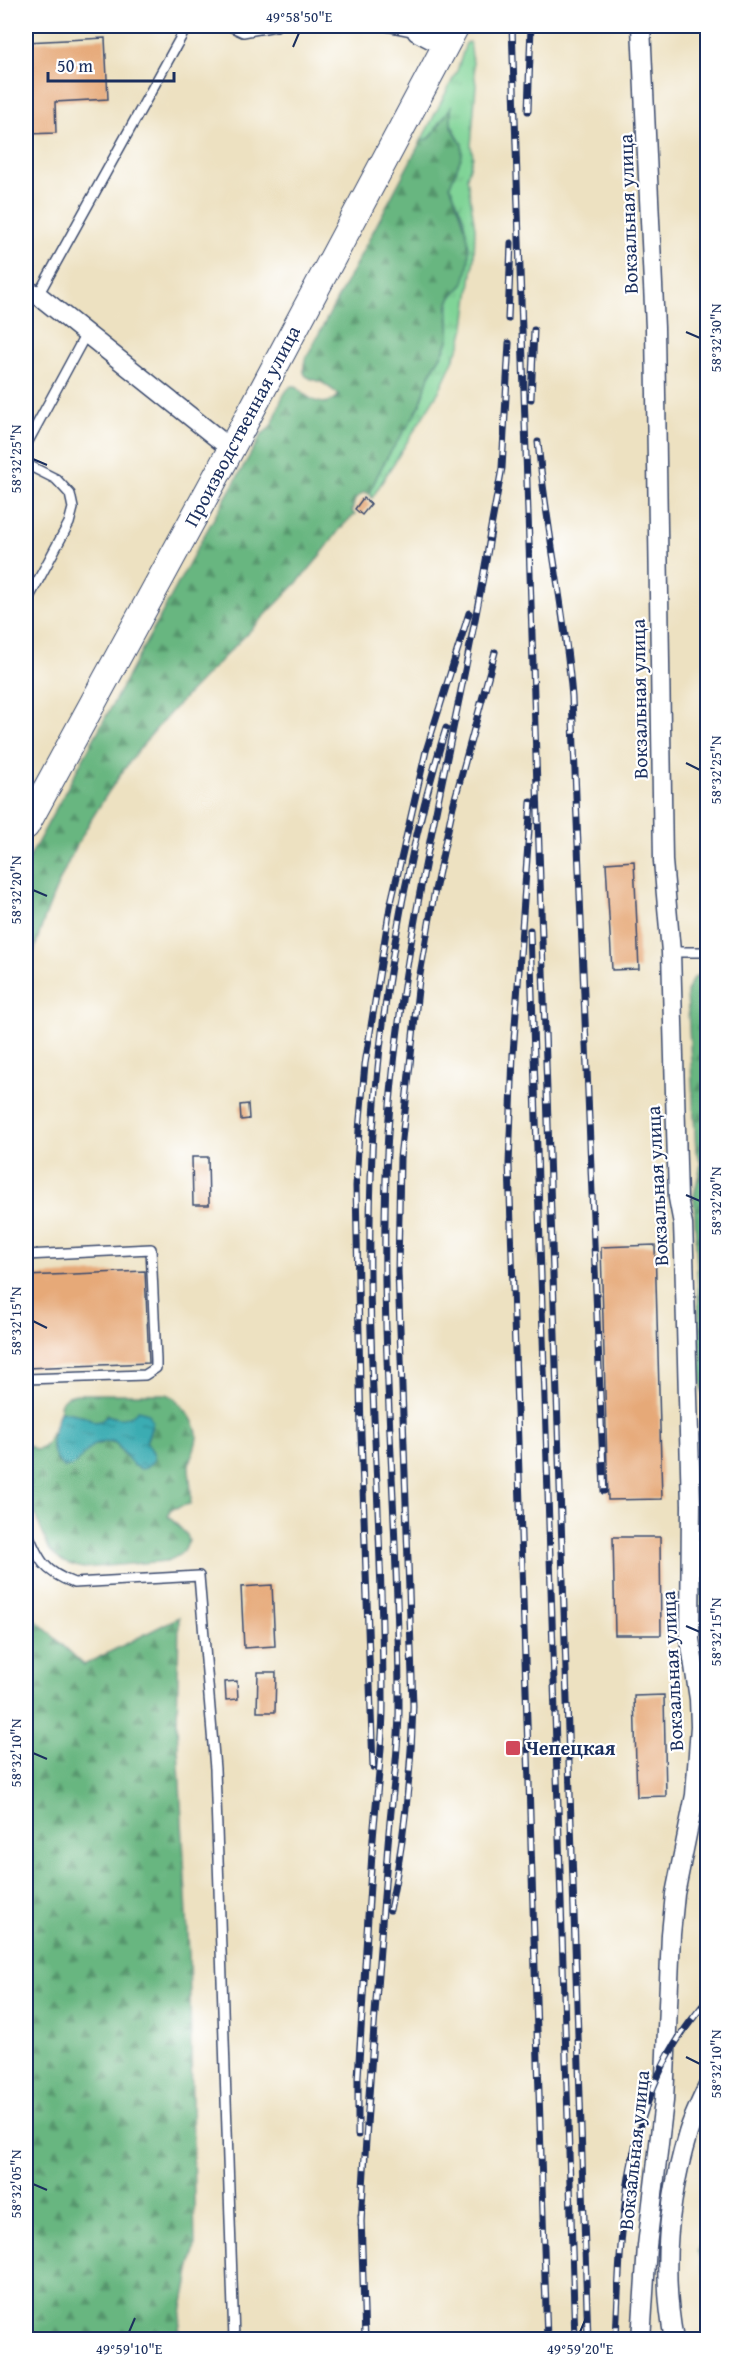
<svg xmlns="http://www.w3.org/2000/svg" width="733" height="2365" viewBox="0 0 733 2365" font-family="'Gentium Book Plus',serif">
	<defs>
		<pattern id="grass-tufts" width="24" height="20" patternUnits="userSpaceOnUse" patternTransform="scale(1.5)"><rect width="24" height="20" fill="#80d497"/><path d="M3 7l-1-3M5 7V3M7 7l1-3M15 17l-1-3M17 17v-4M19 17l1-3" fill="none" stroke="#6eb685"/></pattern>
		<pattern id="forest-firs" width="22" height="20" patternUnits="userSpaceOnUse" patternTransform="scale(1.5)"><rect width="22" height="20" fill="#68b680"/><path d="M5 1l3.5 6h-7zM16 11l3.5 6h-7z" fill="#55946c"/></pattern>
		<pattern id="water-ripples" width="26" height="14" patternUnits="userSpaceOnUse" patternTransform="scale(1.5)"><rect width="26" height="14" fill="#3aacb2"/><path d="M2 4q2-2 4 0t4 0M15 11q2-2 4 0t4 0" fill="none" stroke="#308c94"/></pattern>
	</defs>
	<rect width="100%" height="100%" fill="#fff"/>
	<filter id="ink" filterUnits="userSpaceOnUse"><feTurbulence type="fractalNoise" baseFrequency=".0167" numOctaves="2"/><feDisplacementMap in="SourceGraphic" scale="12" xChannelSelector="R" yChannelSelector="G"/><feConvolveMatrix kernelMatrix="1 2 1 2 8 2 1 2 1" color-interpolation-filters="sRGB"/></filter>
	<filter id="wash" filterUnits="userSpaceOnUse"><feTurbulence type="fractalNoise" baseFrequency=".008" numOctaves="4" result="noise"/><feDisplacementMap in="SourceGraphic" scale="24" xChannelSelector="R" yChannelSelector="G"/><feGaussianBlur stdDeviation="1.35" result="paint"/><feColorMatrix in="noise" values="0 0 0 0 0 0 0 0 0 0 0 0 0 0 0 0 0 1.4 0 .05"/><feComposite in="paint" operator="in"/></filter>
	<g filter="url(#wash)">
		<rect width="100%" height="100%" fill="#ede1c1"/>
		<!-- grass -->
		<path fill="url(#grass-tufts)" stroke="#4e827a" stroke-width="1.5" d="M470 42 476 85 471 146 473 156 467 177 475 228 474 258 465 326 461 343 439 391 372 498 370 494C380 463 402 436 419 407 425 396 425 383 431 372 436 362 446 352 448 340 454 316 439 305 462 286L464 219 450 185 462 155V144L446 114 430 138 421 141 457 71 466 43Z"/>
		<!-- forest -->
		<path fill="url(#forest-firs)" stroke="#42726f" stroke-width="1.5" d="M451 107V126L462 144V155L450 185C462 217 477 246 464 282 460 291 450 293 448 303 446 316 452 327 448 340 445 352 436 362 431 372 425 383 425 395 419 407 403 436 380 462 370 494L364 492 355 499 352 511 355 515C340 525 333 540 322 553 311 568 299 581 286 594 245 637 201 678 162 722 97 796 48 885 26 982V864L201 541 262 434C281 422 275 399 291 386H296C307 399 325 411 339 395 335 392 328 386 323 383 309 377 300 380 305 360L421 141 430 138Z
			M707 971V1635L704 1630C701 1601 697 1572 699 1542 699 1531 705 1521 705 1510 705 1490 700 1471 699 1450 699 1429 707 1411 702 1390L694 1196 701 1164 696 1151 687 993C690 980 695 975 707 971Z
			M76 1394H167C179 1399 196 1421 197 1434 198 1446 190 1455 189 1466 189 1479 193 1491 190 1504L171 1509 168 1516 187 1535 189 1541C184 1552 180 1556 167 1561L83 1568C69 1565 57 1561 49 1549L26 1492V1444L36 1450C47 1448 48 1441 52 1431V1450L64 1467 73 1465 94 1444H101L106 1441 116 1443 125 1456 154 1454 146 1442 152 1427 135 1414 122 1419 107 1415 101 1421 95 1422 85 1416 60 1411C59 1399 66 1396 76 1394Z
			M26 1611 84 1665 179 1617 177 1727 189 1953 195 2246 177 2339H26Z
			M707 2222V2282L698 2252Z"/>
		<!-- water -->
		<path fill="url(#water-ripples)" stroke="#2a6e88" stroke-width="1.5" d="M138 1410 148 1413 153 1422 146 1442 154 1454V1460L146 1468 141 1469 133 1465 116 1443 111 1441 94 1444 73 1466 64 1467C45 1452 53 1430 60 1411L85 1416 95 1422 101 1421 107 1415C119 1420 129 1420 138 1410Z"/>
		<g id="blocks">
			<!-- building -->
			<path fill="#e6a978" d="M105 38 108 99 55 102 56 133 26 134V42Z
				M363 498 371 504 362 515 355 509Z
				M634 861 639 969 612 970 606 863Z
				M248 1104 249 1119 241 1120 240 1105Z
				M192 1157H208L209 1205H193Z
				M655 1245 662 1499 608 1500 601 1247Z
				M145 1271 149 1363 26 1368V1276Z
				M613 1537H660L661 1635H615Z
				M272 1585 275 1646 244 1648 241 1587Z
				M258 1672H276L275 1712H257Z
				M237 1681 238 1699 226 1700 225 1682Z
				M664 1695 666 1796 637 1797 634 1696Z"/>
		</g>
	</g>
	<g filter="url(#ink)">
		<use href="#blocks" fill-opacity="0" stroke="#3a4a6d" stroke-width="1.5"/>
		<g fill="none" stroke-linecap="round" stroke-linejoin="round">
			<defs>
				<path id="lane" d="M230 26 243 32 276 26
					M387 26 417 32
					M38 295 187 26
					M26 445 86 334
					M26 464 56 479 70 494 73 508 69 523 26 603
					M671 952H708
					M26 1255 151 1249 156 1360V1368L145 1375 26 1379
					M26 1529C38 1558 42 1571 74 1583L199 1576 215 1769 234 2340"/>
				<path id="street" d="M416 26 417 32 444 46
					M641 26 655 328 663 861 671 952 678 1198 683 1224 684 1253 691 1505 690 1639 699 1699 700 1726 695 1795 675 1894 671 1934 664 2101 647 2246 641 2340
					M26 290 38 295 231 449
					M674 2340C661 2271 668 2200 688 2133 693 2117 701 2101 708 2086"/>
				<path id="secondary" d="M26 826 231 449 456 26"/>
			</defs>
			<!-- lane casing -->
			<use href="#lane" stroke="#3a4a6d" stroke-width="12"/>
			<!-- street casing -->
			<use href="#street" stroke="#3a4a6d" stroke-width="21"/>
			<!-- secondary casing -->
			<use href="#secondary" stroke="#3a4a6d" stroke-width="28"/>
			<!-- lane -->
			<use href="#lane" stroke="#fff" stroke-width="9"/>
			<!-- street -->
			<use href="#street" stroke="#fff" stroke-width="18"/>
			<!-- secondary -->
			<use href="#secondary" stroke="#fff" stroke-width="26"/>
			<defs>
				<path id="rail" d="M512 26 588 2340
					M528 111 531 26
					M508 319 511 243
					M531 399 534 330
					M538 442C546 527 565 611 572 697L604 1491
					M489 538 502 468 509 343
					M531 802 513 1054 509 1164 547 2340
					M530 930 575 2340
					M26 1223V1234
					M373 1767 361 1434 356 1186 359 1130 365 1064 390 907 426 751 469 613
					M390 1910C404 1843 411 1775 413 1706L398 1271 400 1158 419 980 434 895 453 806 495 652
					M358 2135V2077C363 2002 367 1927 372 1853 375 1805 382 1758 383 1710 384 1532 365 1355 371 1178 375 1031 402 868 446 728
					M361 2216 365 2340
					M361 2225C367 2102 378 1980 387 1857 390 1809 398 1761 399 1712 400 1510 374 1307 390 1104 406 910 460 722 491 531
					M616 2340C620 2247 622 2144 666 2060 677 2038 692 2019 708 1999"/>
			</defs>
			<!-- rail casing -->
			<use href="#rail" stroke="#1b2f5e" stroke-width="7"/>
			<!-- rail -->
			<use href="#rail" stroke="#fff" stroke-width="4.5" stroke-dasharray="14" stroke-linecap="butt"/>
		</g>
	</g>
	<!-- ticks -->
	<path fill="none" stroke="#1b2f5e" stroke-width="2" d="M293 47 299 33M686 332 700 338M33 459 47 465M686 763 700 770M33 890 47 896M686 1195 700 1201M33 1321 47 1328M686 1626 700 1632M33 1753 47 1759M686 2057 700 2064M33 2184 47 2190M129 2332 135 2318M580 2332 586 2318"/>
	<!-- markers -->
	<rect fill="#d1495b" stroke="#fff" stroke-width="2" x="505" y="1740" width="16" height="16" rx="3"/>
	<g text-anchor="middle" stroke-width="4.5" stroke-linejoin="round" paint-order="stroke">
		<!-- street labels -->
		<g font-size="20" fill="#1b2f5e" stroke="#fff">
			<text transform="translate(628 214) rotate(-92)" y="7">Вокзальная улица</text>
			<text transform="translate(242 426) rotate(-62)" y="7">Производственная улица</text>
			<text transform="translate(639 699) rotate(-91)" y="7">Вокзальная улица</text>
			<text transform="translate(657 1186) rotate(-93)" y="7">Вокзальная улица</text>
			<text transform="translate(672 1671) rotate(-93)" y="7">Вокзальная улица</text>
			<text transform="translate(634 2150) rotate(-84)" y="7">Вокзальная улица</text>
		</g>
		<!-- poi labels -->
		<g font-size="20" font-weight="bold" fill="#1b2f5e" stroke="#fff" text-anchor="start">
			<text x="526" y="1755">Чепецкая</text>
		</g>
	</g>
	<!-- margin -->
	<rect width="733" height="2365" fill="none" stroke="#fff" stroke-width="66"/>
	<!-- scale -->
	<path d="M48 72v9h126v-9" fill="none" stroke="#1b2f5e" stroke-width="3"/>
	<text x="57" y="72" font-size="18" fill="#1b2f5e" stroke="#ffffff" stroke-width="4.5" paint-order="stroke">50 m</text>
	<rect x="33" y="33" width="667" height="2299" fill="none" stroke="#1b2f5e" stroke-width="2"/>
	<g font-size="15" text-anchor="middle" fill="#1b2f5e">
		<text x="299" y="22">49°58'50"E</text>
		<text transform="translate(716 338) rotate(-90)" y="5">58°32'30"N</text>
		<text transform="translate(16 459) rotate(-90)" y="5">58°32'25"N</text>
		<text transform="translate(716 770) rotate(-90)" y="5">58°32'25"N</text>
		<text transform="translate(16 890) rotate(-90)" y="5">58°32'20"N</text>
		<text transform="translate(716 1201) rotate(-90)" y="5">58°32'20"N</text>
		<text transform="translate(16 1321) rotate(-90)" y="5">58°32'15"N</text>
		<text transform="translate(716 1632) rotate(-90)" y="5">58°32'15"N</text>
		<text transform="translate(16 1753) rotate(-90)" y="5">58°32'10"N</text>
		<text transform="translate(716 2064) rotate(-90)" y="5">58°32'10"N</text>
		<text transform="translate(16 2184) rotate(-90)" y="5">58°32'05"N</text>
		<text x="129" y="2354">49°59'10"E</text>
		<text x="580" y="2354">49°59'20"E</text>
	</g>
</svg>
